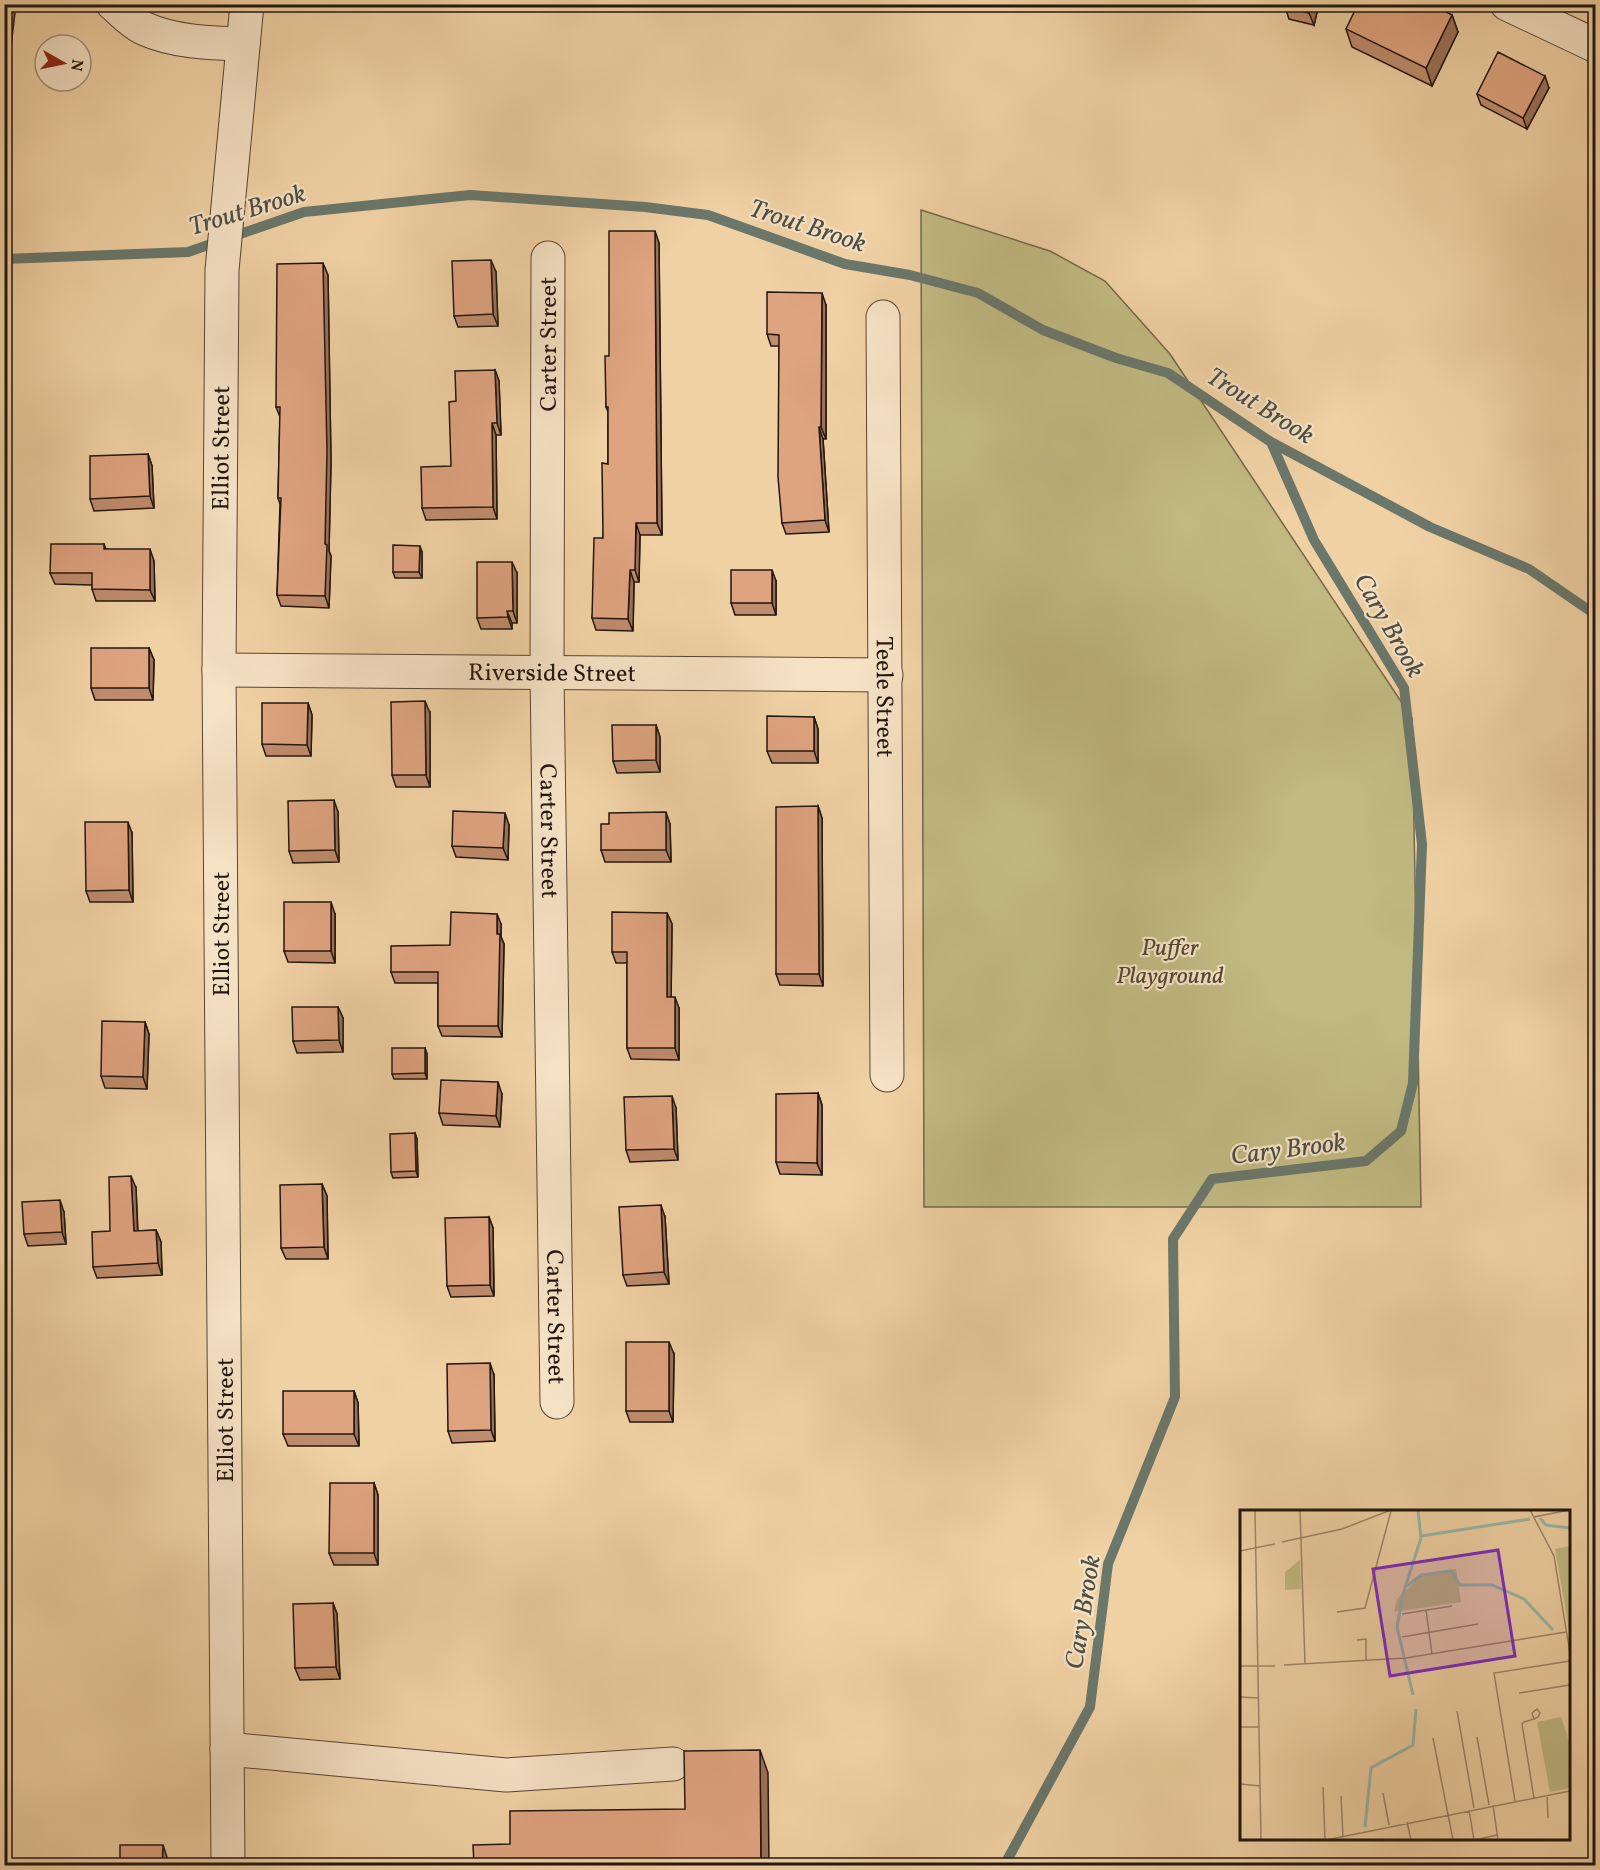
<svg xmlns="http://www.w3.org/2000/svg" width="1600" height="1870" viewBox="0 0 1600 1870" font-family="Vollkorn,serif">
	<rect width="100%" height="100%" fill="#f0d1a4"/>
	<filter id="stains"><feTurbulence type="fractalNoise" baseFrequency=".00333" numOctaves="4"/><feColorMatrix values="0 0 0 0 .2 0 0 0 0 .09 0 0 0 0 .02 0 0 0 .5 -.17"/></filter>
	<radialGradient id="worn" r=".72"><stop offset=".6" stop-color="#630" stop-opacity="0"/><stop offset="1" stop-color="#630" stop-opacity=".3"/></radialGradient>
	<!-- green -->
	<path fill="#c1b981" stroke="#726848" stroke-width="1.5" d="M921 210 1050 251 1105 281 1170 354 1412 718 1421 1207H924Z"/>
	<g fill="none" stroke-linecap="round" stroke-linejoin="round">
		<!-- stream -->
		<path stroke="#6a776b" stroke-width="10" d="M4 259 188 252 304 212 470 195 645 207 708 215 845 264 910 275 978 293 1043 330 1116 358 1168 373 1271 442 1430 527 1529 569 1596 615
			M1004 1866 1090 1707 1108 1564 1175 1397 1173 1239 1212 1179 1366 1161 1401 1131 1413 1083 1422 844 1404 688 1314 540 1271 442"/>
		<defs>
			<g id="minor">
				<path d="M113 4C122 12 132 23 143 28 173 42 210 43 243 44"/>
				<path d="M1507 4 1596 46"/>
				<path id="s1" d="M548 258 547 673 557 1402"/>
				<path id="s2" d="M883 317 887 1075"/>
				<path id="s3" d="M219 670 886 675"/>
				<path d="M227 1749 506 1775 673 1764"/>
				<path id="s4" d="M228 1866 219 670 222 270 247 4"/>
			</g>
		</defs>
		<!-- minor casing -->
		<use href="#minor" stroke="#564535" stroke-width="35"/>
		<!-- minor -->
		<use href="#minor" stroke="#f5e1c4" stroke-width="33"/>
	</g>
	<!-- wall -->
	<path fill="#bf8c6d" stroke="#221610" stroke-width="1.5" d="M4 4 10 55H4Z
		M1319 4 1314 25 1289 19 1285 7Z
		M1419 7 1452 15 1458 32 1432 86 1352 47 1346 29Z
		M1549 88 1527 129 1481 105 1477 94Z
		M1596 144V173L1590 157Z
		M659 243 662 535H640L639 582H634L633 631 596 630 592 618 603 538 608 464V412L606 407 609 356Z
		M496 272 498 326 458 327 454 316Z
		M328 275 331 462 329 551 331 556 329 608 281 606 277 595 280 504 278 498 280 417 276 407Z
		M826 305V439H823L829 532 786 534 782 523 779 346H771L767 334Z
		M495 370 499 381 501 435H496L497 519 426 520 422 508 451 466Z
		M148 454 152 466 154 508 94 511 90 499Z
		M104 544 106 549 154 561 155 601H96L92 589V585L55 584 50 573Z
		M422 552V578H395L393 572Z
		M517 573V623H512V629H481L477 618Z
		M776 581V615H735L731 603Z
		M149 648 154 660 153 700H95L91 688Z
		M308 703 312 715 311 756H266L262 744Z
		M430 713V787H396L392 775Z
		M814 717 818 729V763H772L767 751Z
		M656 725 660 737V772L617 773 613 761Z
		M818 806 822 818 823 986 780 985 776 974Z
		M338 812 339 862 293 863 289 851Z
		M670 824 671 862H605L601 850Z
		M509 825 508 860 456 857 452 846Z
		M132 833 133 902H90L86 891Z
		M667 913 672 924 671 997 679 1008V1060L631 1059 627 1048V963H616L612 952Z
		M335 914V963L288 962 284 951Z
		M501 924V937L504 944 502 1037 442 1036 438 1026V983H395L391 972 450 945Z
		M338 1007 343 1018V1052L297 1053 293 1041Z
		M145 1022 149 1034 147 1089 105 1088 101 1076Z
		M425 1048 427 1054V1079H394L392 1074Z
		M818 1093 822 1105V1175L780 1174 776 1162Z
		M502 1094 500 1127 443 1125 439 1113Z
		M676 1108 678 1160 630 1162 626 1150Z
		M415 1133 417 1139 418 1177 393 1178 391 1172Z
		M322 1184 327 1196 328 1259H286L281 1248Z
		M136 1188 138 1231 156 1230 161 1242 162 1275 97 1278 93 1267 110 1231Z
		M64 1212 66 1244 28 1246 24 1234Z
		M489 1217 493 1228 494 1296 451 1297 447 1286Z
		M665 1217 669 1284 627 1286 623 1275Z
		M674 1354 673 1422H630L626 1411Z
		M494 1375 495 1441 452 1443 448 1431Z
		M354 1391 358 1403 359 1446H288L283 1434Z
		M374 1483 378 1495V1565H334L329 1553Z
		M333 1603 337 1614 340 1679 300 1680 295 1668Z
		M4 1779 11 1791V1830H4Z"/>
	<!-- shaded-wall -->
	<path fill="#9b7259" stroke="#221610" stroke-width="1.5" d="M5 4H16L10 55 4 40Z
		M1311 4H1319L1314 25 1309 13Z
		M1452 15 1458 32 1432 86 1426 68Z
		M1545 76 1549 88 1527 129 1523 118Z
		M655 231 659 243 662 535 657 523Z
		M491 260 496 272 498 326 493 314Z
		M323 263 328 275 331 462 329 551 331 556 329 608 325 596Z
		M822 293 826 305V439L821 427Z
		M495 370 499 381 501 435 497 423Z
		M492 423 496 435 497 519 493 507Z
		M819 427 823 439 829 532 825 520Z
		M148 454 152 466 154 508 150 496Z
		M636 523 640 535 639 582 635 570Z
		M420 546 422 552V578L419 572Z
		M150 549 154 561 155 601 150 590Z
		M512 562 517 573V623L513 611Z
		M630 570 634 582 633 631 628 619Z
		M772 570 776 581V615L772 603Z
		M507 611 512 623V629L508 617Z
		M149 648 154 660 153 700 149 688Z
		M425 701 430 713V787L426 775Z
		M308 703 312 715 311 756 307 745Z
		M814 717 818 729V763L814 751Z
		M656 725 660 737V772L656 760Z
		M334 800 338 812 339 862 335 850Z
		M818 806 822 818 823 986 819 974Z
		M666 812 670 824 671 862 666 850Z
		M505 813 509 825 508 860 503 848Z
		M128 822 132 833 133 902 129 890Z
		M331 902 335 914V963L331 951Z
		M667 913 672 924 671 1008 667 997Z
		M497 914 501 924V937L504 944 502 1037 498 1026Z
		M675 997 679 1008V1060L675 1048Z
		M338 1007 343 1018V1052L339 1040Z
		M145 1022 149 1034 147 1089 143 1077Z
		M425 1048 427 1054V1079L425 1073Z
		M498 1082 502 1094 500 1127 496 1116Z
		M818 1093 822 1105V1175L817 1163Z
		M672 1096 676 1108 678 1160 674 1149Z
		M415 1133 417 1139 418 1177 416 1171Z
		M131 1176 136 1188 138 1243 134 1231Z
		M322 1184 327 1196 328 1259 324 1247Z
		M60 1200 64 1212 66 1244 62 1232Z
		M661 1205 665 1217 669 1284 664 1272Z
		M489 1217 493 1228 494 1296 490 1285Z
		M156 1230 161 1242 162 1275 158 1263Z
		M669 1342 674 1354 673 1422 669 1411Z
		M490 1363 494 1375 495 1441 491 1430Z
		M354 1391 358 1403 359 1446 354 1434Z
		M374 1483 378 1495V1565L374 1553Z
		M333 1603 337 1614 340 1679 336 1667Z
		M760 1750 768 1773 769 1866H761Z
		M7 1779 11 1791V1830L6 1819Z
		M163 1845 167 1857V1866H162Z"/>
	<!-- building -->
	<path fill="#dea37f" stroke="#221610" stroke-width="1.5" d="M1286 4H1311L1309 13 1285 7Z
		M1358 4H1415L1419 7 1420 4H1431L1452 15 1426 68 1346 29Z
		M1498 52 1545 76 1523 118 1477 94Z
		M1596 144V160L1590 157Z
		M609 231H655L657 523H636L635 570H630L628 619 592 618 594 538H603L602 463 608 464V407H606L605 356H609Z
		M491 260 493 314 454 316 452 261Z
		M323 263 327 451 325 544 327 545 325 596 277 595 281 498H278L280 407H276L277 264Z
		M767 292 822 293 821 427H819L825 520 782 523 778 477 779 335 767 334Z
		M495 370 497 423H492L493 507 422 508 421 467 451 466 449 402 456 401 455 371Z
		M148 454 150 496 90 499V456Z
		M51 544H104V549H150V590L92 589V573H50Z
		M393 545 420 546 419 572H393Z
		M477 562H512L513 611H507L508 617 477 618Z
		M731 570H772V603H731Z
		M91 648H149V688H91Z
		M425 701 426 775H392L391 702Z
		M262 703H308L307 745 262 744Z
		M767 716 814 717V751H767Z
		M612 725H656V760L613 761Z
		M334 800 335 850 289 851 288 801Z
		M818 806 819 974H776V807Z
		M453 811 505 813 503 848 452 846Z
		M666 812V850H601V824H609V813Z
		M85 822H128L129 890 86 891Z
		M284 902H331V951H284Z
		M451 912 497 914V934H500L498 1026H438V972H391V946L450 945Z
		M612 912 667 913V997H675V1048H627V952H612Z
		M292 1007H338L339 1040 293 1041Z
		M102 1021 145 1022 143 1077 101 1076Z
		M392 1048H425V1073L392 1074Z
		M441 1080 498 1082 496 1116 439 1113Z
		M818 1093 817 1163 776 1162V1094Z
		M672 1096 674 1149 626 1150 624 1097Z
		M415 1133 416 1171 391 1172 390 1134Z
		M131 1176 134 1231 156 1230 158 1263 93 1267 92 1232 110 1231 109 1177Z
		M322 1184 324 1247 281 1248 280 1185Z
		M60 1200 62 1232 24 1234 22 1202Z
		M661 1205 664 1272 623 1275 619 1207Z
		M489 1217 490 1285 447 1286 445 1218Z
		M626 1342H669V1411H626Z
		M490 1363 491 1430 448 1431 447 1364Z
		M283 1391H354V1434H283Z
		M330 1483H374V1553H329Z
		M333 1603 336 1667 295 1668 293 1604Z
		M760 1750 761 1866H359L474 1864 473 1845 510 1844V1811L685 1809 684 1751Z
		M4 1779H7L6 1819H4Z
		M120 1845H163L162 1866H120Z"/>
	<g text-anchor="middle" stroke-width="4.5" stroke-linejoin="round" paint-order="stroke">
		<!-- street labels -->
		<g font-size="24" fill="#221610" stroke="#f5e1c4">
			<text transform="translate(548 344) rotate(-90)" y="8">Carter Street</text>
			<text dy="8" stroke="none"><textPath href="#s4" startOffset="1418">Elliot Street</textPath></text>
			<text dy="8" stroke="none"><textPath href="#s3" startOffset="333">Riverside Street</textPath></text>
			<text dy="8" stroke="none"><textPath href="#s2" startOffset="380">Teele Street</textPath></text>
			<text dy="8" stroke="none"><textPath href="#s1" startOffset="573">Carter Street</textPath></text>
			<text transform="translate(221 934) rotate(-90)" y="8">Elliot Street</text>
			<text dy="8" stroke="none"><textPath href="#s1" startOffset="1059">Carter Street</textPath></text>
			<text transform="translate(225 1420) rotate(-90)" y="8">Elliot Street</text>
		</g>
		<!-- park labels -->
		<g font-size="24" font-style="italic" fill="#524732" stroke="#f5e1c4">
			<text x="1170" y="955">Puffer<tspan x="1170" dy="28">Playground</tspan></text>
		</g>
		<!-- water labels -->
		<g font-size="26" font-style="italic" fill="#4c4e45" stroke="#f5e1c4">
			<text transform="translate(247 209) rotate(-17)" y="9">Trout Brook</text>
			<text transform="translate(808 225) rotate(18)" y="9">Trout Brook</text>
			<text transform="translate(1261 405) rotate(32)" y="9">Trout Brook</text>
			<text transform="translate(1390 625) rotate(60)" y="9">Cary Brook</text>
			<text transform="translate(1288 1148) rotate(-7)" y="9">Cary Brook</text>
			<text transform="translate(1082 1612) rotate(-81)" y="9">Cary Brook</text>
		</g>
	</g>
	<!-- overview -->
	<g transform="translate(1240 1510)">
		<rect width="330" height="330" fill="#f0d1a4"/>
		<path d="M330 36V125L315 39ZM60 50 61 79 45 80V62ZM216 59 221 92 154 102 157 89 183 64ZM321 207 330 234V278L310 282 297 212Z" fill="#c1b981"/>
		<path fill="none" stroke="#9ab7a8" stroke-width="3" d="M300 8 306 15 330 18M181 26 290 9M167 76 181 65 211 61 220 75H252L284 89 313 120M173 185 157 117 163 84 181 28 178 0M125 317 131 258 173 235 176 199"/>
		<path fill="none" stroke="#9e8669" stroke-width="1.5" d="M15 0 21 330M60 0 65 154M290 0 314 46 330 143M294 7 329 0M42 32 102 19 151 0M0 41 35 34M186 100 192 144M97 102 125 98 151 1M162 104 212 96M162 127 238 114M117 130 126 129V151M44 155 166 148 326 122M0 156H35M279 183 330 175M0 187 18 188M217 201 234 298M294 209 292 203 297 199 300 203 298 207 294 209 284 212 282 214 294 288M0 217H19M237 227 249 295M193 228 213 330M0 274 20 276M83 277 85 330M143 283 149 315M307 285 308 308M101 286 103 326M275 291 254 163 330 151M253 295 258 330M229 300 234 330M167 312 171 330M86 330 330 281M235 330 257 325"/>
		<path fill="#7b2cbf" fill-opacity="0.15" stroke="#7b2cbf" stroke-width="3" d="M258 40 275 146 150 166 133 59Z"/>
		<rect width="330" height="330" fill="none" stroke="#221610" stroke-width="3"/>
	</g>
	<!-- margin -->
	<rect width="1600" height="1870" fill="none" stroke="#f0d1a4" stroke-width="24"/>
	<rect x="6" y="6" width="1588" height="1858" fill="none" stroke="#221610" stroke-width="3"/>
	<rect x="12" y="12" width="1576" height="1846" fill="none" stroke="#221610" stroke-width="1.5"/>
	<!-- north arrow -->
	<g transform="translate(63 63) rotate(99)"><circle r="28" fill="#f5e1c4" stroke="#a1907c" stroke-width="1.5"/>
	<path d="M0-4.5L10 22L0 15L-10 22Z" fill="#8f2418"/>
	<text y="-9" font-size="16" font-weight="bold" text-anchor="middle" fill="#221610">N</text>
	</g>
	<rect width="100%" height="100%" filter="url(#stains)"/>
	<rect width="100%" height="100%" fill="url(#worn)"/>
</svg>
